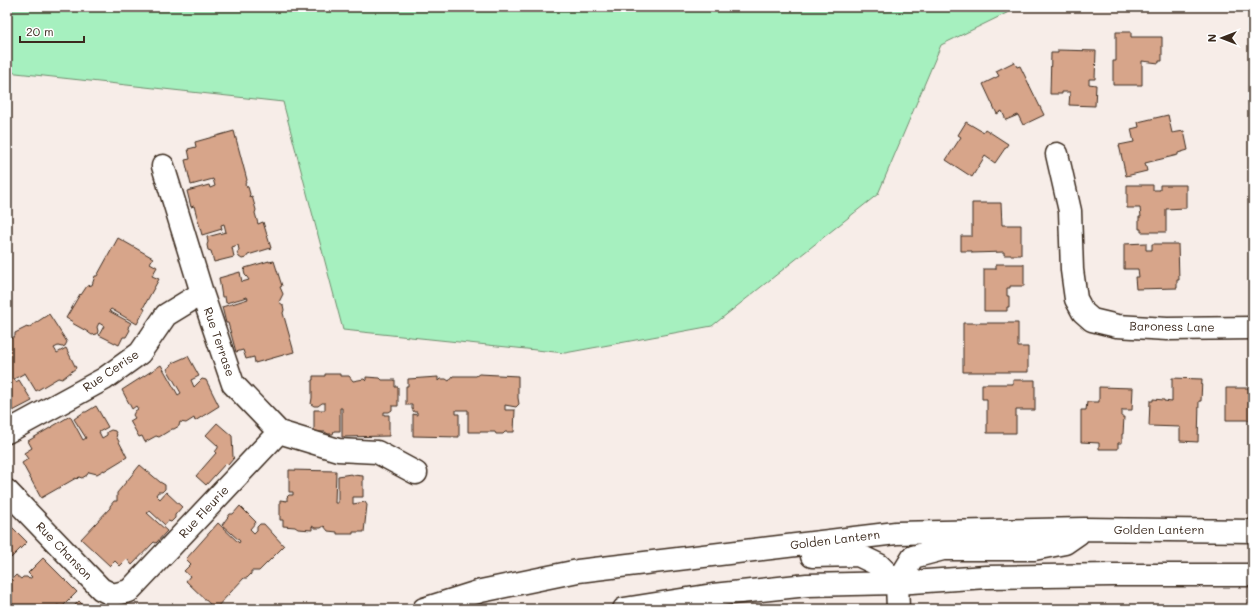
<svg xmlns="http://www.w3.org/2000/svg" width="1260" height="616" viewBox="0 0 1260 616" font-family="Mali,sans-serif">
	<rect width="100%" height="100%" fill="#f7ede8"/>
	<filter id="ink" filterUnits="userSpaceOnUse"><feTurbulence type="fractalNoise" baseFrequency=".025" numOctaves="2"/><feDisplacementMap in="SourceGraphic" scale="8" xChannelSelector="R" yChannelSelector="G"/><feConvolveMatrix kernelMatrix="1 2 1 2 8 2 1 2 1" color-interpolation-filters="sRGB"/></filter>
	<g filter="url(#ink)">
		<!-- green -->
		<path fill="#a6f0bf" stroke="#708d6e" d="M7 7H1019L941 45 878 194 712 326 565 353 343 330 283 102 7 72Z"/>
		<!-- building -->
		<path fill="#d7a58a" stroke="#3b2a1e" d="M1116 32H1131V37H1162V61H1159V63L1142 61V85H1113V61H1116Z
			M1058 50 1096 51 1095 79H1089V84L1096 85 1095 106 1069 105 1070 92H1062V94H1050L1051 53H1058Z
			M1252 50H1253V69L1250 68Z
			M1014 62 1017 67 1020 66 1044 115 1023 125 1018 115 1006 120 1002 111 997 114 983 84 999 76 996 71Z
			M1168 115 1172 133 1184 131 1188 150 1178 153V155L1145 163 1147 171 1126 176 1119 145 1134 142 1131 129 1139 127 1138 122Z
			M966 122 983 132 985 129 1008 144 995 163 985 156 972 177 946 160 961 137 958 135Z
			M234 131 247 180 245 184 246 186 248 187 250 194 249 197 252 196 256 210 255 213 258 224 263 222 271 248 248 255 246 258 242 259 239 257 237 253 239 250 238 245 232 247 234 257 214 262 211 251 208 250 207 245 208 242 207 237 226 232 224 224 221 225 222 229 202 235 194 206 191 207 187 191 209 185 210 188 215 186 213 179 191 185 185 160 190 159 188 149 196 147 195 142Z
			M1127 185H1153V190H1160V185H1186V208L1166 209V232H1141V229H1139V217H1141L1140 208H1127Z
			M972 203H1001L1002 225H1021V255H1004V252L972 253V251H961V236H972Z
			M118 238 153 258 150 263 157 267 152 276 159 279 143 308 145 309 137 324 111 309 109 311 131 323 128 327 130 330 126 337H123L119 345 99 335 104 326 99 323 97 327 98 331 97 334 92 335 89 333 88 332 72 323 73 322 66 318 80 294 81 295 87 286 92 285 95 276H97Z
			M1146 243V250H1152V244H1178L1179 280H1177V288L1136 289 1135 277H1139L1138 269H1124V244Z
			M269 261V262L274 261 282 286 280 287 283 294 279 302 283 305 284 310 283 313 294 352 255 363 254 357 246 359 243 350 236 352 228 323H226L222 307 248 299 247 297 226 303 225 297H222L219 278 240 272 242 282 249 280 247 277 245 275 244 271 245 268Z
			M996 264H1024V286H1010V288H1007V296H1009V307H1007V311H984V269H996Z
			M49 314 67 342 65 346 62 347 58 346 54 348 57 353 66 348 76 368 62 379 58 378 36 391 25 373 14 379 16 382 19 380 32 401 7 414V341L15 336V333L27 327 28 328Z
			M963 323H1018V347H1028V372H963Z
			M188 356 199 376 191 380 194 387 202 379 206 380 219 406 195 421 194 418 186 423 180 422 179 426 174 429H172L159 437 156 436 145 442 142 436 139 437 130 421 135 418 133 415 135 411 138 409 136 406 132 409 122 390 161 365 178 395 181 393 167 369 171 366 172 363Z
			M325 374H340V376H349L353 381 364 379 366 381V377L380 378 382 380H395V387H398V406H392V410L389 412H384V415H389V436L342 437V408H340V431H334L333 434H328L325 432H314V410H325V403H322L318 406H314L311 404 312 398V380H313V376H325Z
			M479 374 518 376V398L519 404 516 407 505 405V410H515L514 432H505L503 434H496L495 432H468V410H456V414H459V437L413 436V414L417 415V412H414L412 409V405H406V386H408V379L438 377V381L440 379H446L449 381 453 376H476Z
			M1172 378 1202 379 1201 401H1199L1198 442 1180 441V427L1149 426 1150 401H1153V399L1164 400V401L1172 402Z
			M1251 378H1253V420H1226V388H1251Z
			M1013 380H1035V410H1016V433H987V399H982V384H1013Z
			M1099 387 1133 388 1132 410H1122V417H1124L1123 434H1122V443H1118V449H1099V443L1081 442V410H1086L1087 402H1099Z
			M96 406 108 427 99 432 102 438 107 435V432L111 430 115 431 117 435 116 436 127 457 104 471V470L97 474 89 472 87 475 82 478 79 477 77 479 76 478 41 498 22 463 28 459 24 453 32 448 28 441 70 416 83 440 86 438 74 419 84 412H86Z
			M217 423 232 436 233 457 234 458 228 465 226 463 206 485 196 476 216 453 215 452 218 448V446L206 435Z
			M140 465 160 482 165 485V489L162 492H158L156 495 160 499 166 492 182 507 175 515V518L171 522 168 521 165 525 150 511 147 513 167 531 156 543 154 542 132 565 127 559 120 566 115 561 110 566 81 539 110 508V506L114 501H117V493Z
			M289 470 336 471 335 503H338V476L351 474 353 475 363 476V497H353V504L365 502 367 505 364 532H353V534H337V532L328 531 324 526 321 528H315L312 526V530L298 529 295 527 283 526V520H280V500L287 501V497L289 495H293V492H289Z
			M240 506 256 522 250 529 254 533 257 530V527L260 524H264L284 546 259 571H251V574L247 578H244L215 609 186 581 190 576 184 571 191 564 186 559 218 523 239 543 240 541 222 525 230 514H233Z
			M7 522 27 542 11 558 9 555 7 557Z
			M43 558 77 592 61 608 58 605 55 607 57 609H10L7 602V584L16 575 21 579 23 577H27L29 579 32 577 28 573Z
			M79 601 87 609H71Z"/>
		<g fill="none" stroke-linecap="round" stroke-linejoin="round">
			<defs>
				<path id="minor" d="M1057 154 1070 211 1072 270 1076 299 1083 312 1092 320 1117 326 1167 329 1253 328
					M163 166 202 293 233 384 279 432 338 450 377 452 416 473
					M7 432 104 379 140 353 166 315 202 293
					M7 491 101 589 113 595 129 591 279 432
					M897 583 898 609"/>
				<path id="major" d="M812 556 858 555 879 565 897 583 913 557 943 549H1034L1065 543 1078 534
					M424 609 481 591 578 571 896 533 1084 529 1253 531
					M624 609 713 595 807 585 897 583 986 577 1112 575H1253"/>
			</defs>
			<!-- minor casing -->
			<use href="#minor" stroke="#3b2a1e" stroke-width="25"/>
			<!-- major casing -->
			<use href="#major" stroke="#3b2a1e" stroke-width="25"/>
			<!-- minor -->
			<use href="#minor" stroke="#fff" stroke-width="22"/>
			<!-- major -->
			<use href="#major" stroke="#fff" stroke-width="22"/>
		</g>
	</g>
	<g text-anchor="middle" stroke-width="3" stroke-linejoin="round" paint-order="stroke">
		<!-- street labels -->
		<g font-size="12" fill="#3b2a1e" stroke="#fff">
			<text transform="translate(1172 327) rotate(1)" y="4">Baroness Lane</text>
			<text transform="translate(219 342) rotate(71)" y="4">Rue Terrase</text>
			<text transform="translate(111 371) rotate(-34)" y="4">Rue Cerise</text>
			<text transform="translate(204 512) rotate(-47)" y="4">Rue Fleurie</text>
			<text x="1159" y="534">Golden Lantern</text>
			<text transform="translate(835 540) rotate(-7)" y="4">Golden Lantern</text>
			<text transform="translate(64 551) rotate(46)" y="4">Rue Chanson</text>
		</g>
	</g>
	<!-- margin -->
	<rect width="1260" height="616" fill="none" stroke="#fff" stroke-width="24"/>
	<rect x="12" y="12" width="1236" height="592" fill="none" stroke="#3b2a1e" stroke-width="1.5" filter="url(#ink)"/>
	<!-- north arrow -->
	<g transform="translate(1222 38) rotate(270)" stroke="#ffffff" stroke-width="3" paint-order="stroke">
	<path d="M0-3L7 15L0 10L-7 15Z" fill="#3b2a1e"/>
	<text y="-6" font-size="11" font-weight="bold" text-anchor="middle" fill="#3b2a1e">N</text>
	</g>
	<!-- scale -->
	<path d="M20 36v6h64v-6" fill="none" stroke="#3b2a1e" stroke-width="2"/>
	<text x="26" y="36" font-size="12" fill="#3b2a1e" stroke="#ffffff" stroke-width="3" paint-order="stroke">20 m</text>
</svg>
